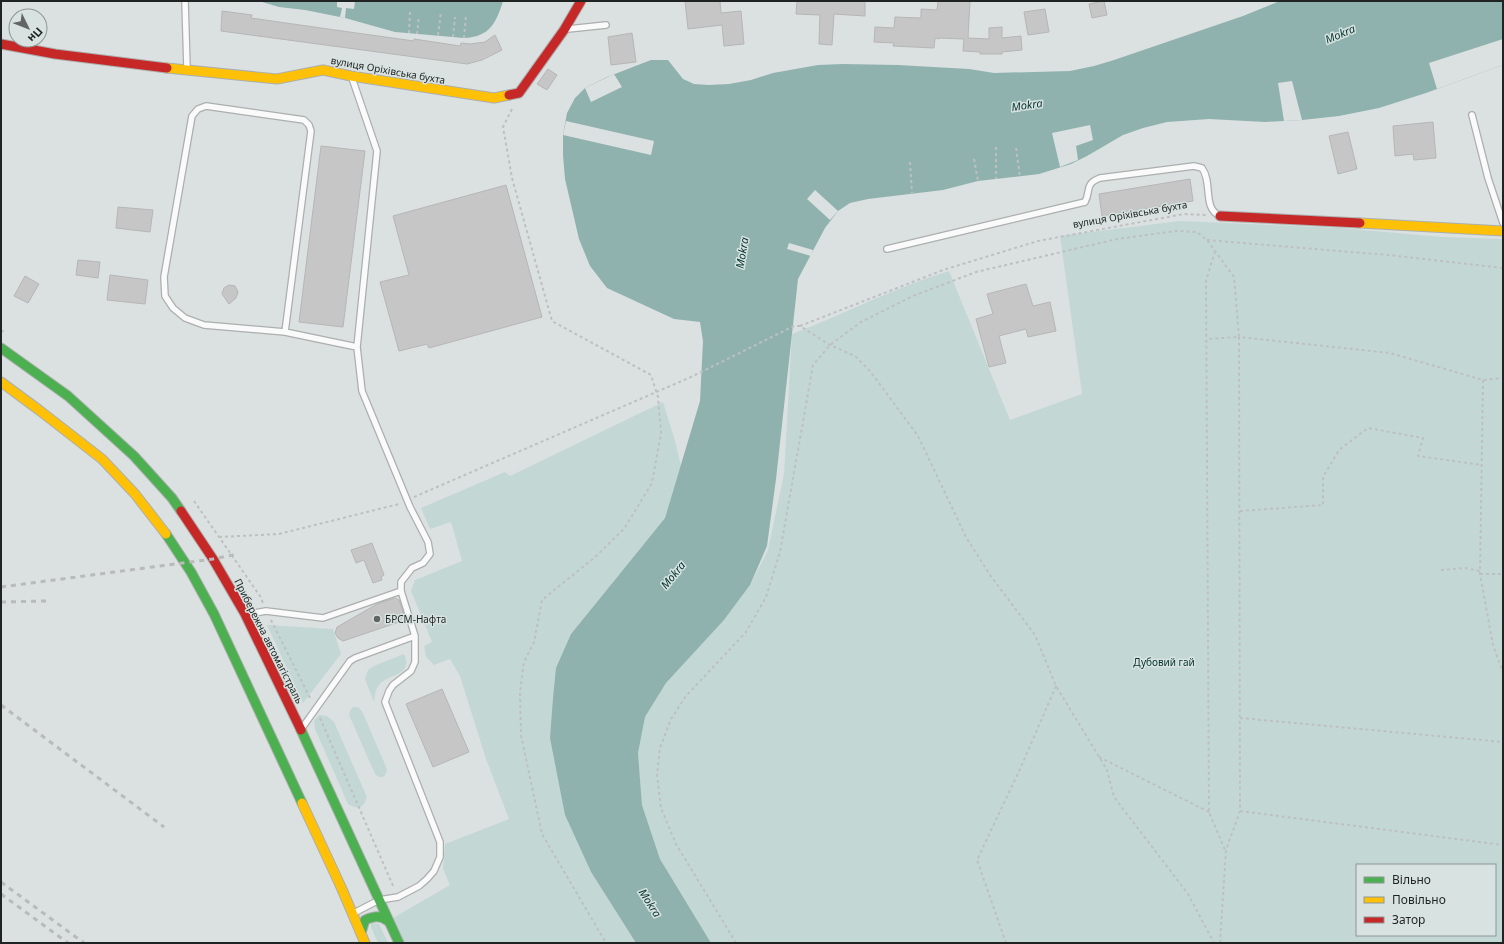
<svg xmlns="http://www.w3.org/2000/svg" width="1504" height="944" viewBox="0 0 1504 944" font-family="'Noto Sans',sans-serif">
	<rect width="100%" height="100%" fill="#dbe0e0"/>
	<!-- green -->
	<path fill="#c3d8d5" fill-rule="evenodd" d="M1180 221 1341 228 1443 237 1503 239V943H711L660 859 642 805 638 753 645 717 666 683 724 620 750 585 768 550 784 474 792 334C845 314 895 287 949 271L1010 420 1082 394 1060 236ZM1357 865H1495V935H1357Z
		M663 402 675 441 681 466 665 518 571 634 565 815 591 872 636 943H398L388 921 450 885 443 869 445 844 509 819 486 759 460 676 450 659 434 665 426 657 424 646 432 642 411 591 415 580 462 561 451 522 430 529 421 508 505 472 510 476Z
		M267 625 333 629 341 654 303 703Z
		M404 654C414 676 388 674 380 684 375 689 375 695 374 702L365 679 368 670 376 665Z
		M353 707H358L362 711 387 769 386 774 383 777H379L375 774 349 715 350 711Z
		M319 715 327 716 334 722 367 797 364 804 360 808 354 807 348 804 315 729 314 721Z
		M371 923 379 924 388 943H378L371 927Z"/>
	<!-- water -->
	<path fill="#8fb2ae" d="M259 1H503C496 24 489 37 464 38L395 32 345 18 305 10 279 7Z
		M1280 1H1503V65L1426 93 1379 108 1339 116 1302 120 1265 122 1209 119 1167 122 1143 128 1123 135 1087 156 1071 164 1039 174 978 181 943 190 868 199 850 203 838 211 825 228 798 279 776 479 767 546 750 585 724 620 666 683 645 717 638 753 642 805 660 859 711 943H636L591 872 565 815 550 738 553 698 556 668 571 634 665 518 700 401 703 341 700 322 674 319 607 288 590 266 579 239 565 179 563 155V135L567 113 575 98 585 88 607 77 651 60H668L683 79 694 84 709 85 729 84 751 80 773 73 818 65 843 64 898 65 969 69 994 73 1070 71 1094 66 1114 60 1243 16Z"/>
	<!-- pier -->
	<path fill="#dbe0e0" d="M337 1H355L354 9 346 8 345 18 340 17 342 8 337 7Z
		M1503 39V65L1437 89 1429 63Z
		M614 74 622 87 591 102 585 88Z
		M1292 81 1302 120 1284 121 1278 83Z
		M566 121 654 141 651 155 563 135Z
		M1090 125 1093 140 1076 146 1078 160 1060 167 1052 133Z
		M815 190 838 211 830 220 807 199Z
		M789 243 813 250 811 256 787 249Z"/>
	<!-- building -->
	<path fill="#c6c6c6" stroke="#b6b6b6" d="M685 1H720L721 13 741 11 744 44 724 46 722 25 688 29Z
		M797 1H865V16L834 14 832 45 819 44 820 15 796 14Z
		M938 1H970L968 38 989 39V28L1002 27V38L1021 36 1022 50 1002 52V54H980V52L963 51 964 39 939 38V39L935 38 934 48 893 46 894 43 874 42 875 27 894 28 895 17 921 18V9L937 10Z
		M1104 1 1107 15 1092 18 1089 4Z
		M1045 9 1049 32 1028 35 1024 12Z
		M222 11 252 15 251 18 335 30 414 41V39L460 46 461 43 470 44 485 42 495 35 502 50 482 60 467 64 221 31Z
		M632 33 636 62 611 65 608 37Z
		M548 69 557 75 547 90 537 84Z
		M1433 122 1436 158 1414 160 1413 154 1395 156 1393 126Z
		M1348 132 1357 169 1338 174 1329 136Z
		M321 146 365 151 343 327 299 322Z
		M1190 179 1193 201 1102 216 1099 194Z
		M506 185 542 317 429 348 427 344 399 351 380 282 409 275 393 216Z
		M118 207 153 210 150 232 116 228Z
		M78 260 100 262 98 278 76 275Z
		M110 275 148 280 145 304 107 300Z
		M25 276 39 284 28 303 14 296Z
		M1026 284 1033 306 1050 302 1056 331 1028 337 1026 329 999 336 1006 363 989 367 976 319 993 314 987 294Z
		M229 285 235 286 238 292 236 298 229 304 222 294 224 288Z
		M372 543 384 575 381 577 382 580 373 583 364 560 356 563 351 550Z
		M395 598 399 600 404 615 399 622 343 641 338 638 335 633 337 627 379 603Z
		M442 689 469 752 433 767 406 704Z"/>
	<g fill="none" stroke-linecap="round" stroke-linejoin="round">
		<defs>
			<path id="lane" d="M185 1 187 68
				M568 29 606 25
				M352 78 377 151 357 347 362 391 410 507 428 542 430 554 423 563 412 568 401 582V591L415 636V662L411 671 393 685 389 691 385 702 440 842V857L434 871 427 879 419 886 398 897 379 900 354 913
				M1472 115 1488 178 1503 223
				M887 249 1085 202C1091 191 1084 184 1100 178L1194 166 1202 168C1213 183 1202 208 1220 216
				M285 332 311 131 309 125 304 120 206 106 198 109 192 116 164 277 165 296 173 308 185 318 204 325 285 332 357 347
				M249 614 266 611 323 618 401 591
				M302 728 350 661 355 658 415 636"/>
			<path id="fast" d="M1 348 68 396 134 456 172 498 181 511
				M166 534 191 572 214 614 302 803
				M301 730 399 943
				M361 933 365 920C374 916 380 915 388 921"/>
			<path id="slow" d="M167 68 277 79 323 70 351 76 494 98 509 95
				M1360 223 1503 231
				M1 382 39 410 102 459 135 494 166 534
				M302 803 341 887 365 943"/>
			<path id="jam" d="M1 44 55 54 167 68
				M509 95 519 93 564 30 581 1
				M1220 216 1360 223
				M181 511 213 559 245 614 301 730"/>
		</defs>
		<!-- lane casing -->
		<use href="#lane" stroke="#abafae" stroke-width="8"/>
		<!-- fast casing -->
		<use href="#fast" stroke="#abafae" stroke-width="11"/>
		<!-- slow casing -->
		<use href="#slow" stroke="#abafae" stroke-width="11"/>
		<!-- jam casing -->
		<use href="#jam" stroke="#abafae" stroke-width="11"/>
		<!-- path -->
		<path stroke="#bec0c0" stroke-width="2" stroke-dasharray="3 3" stroke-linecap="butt" d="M409 33 410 10
			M417 34 419 16
			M438 35 441 12
			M453 37 455 17
			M464 38 466 15
			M512 109 503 127 512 178 552 321 651 375 658 397 661 433 652 483 624 529 594 558 542 600 534 642 524 662 520 692 521 735 542 834 606 943
			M996 147V179
			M1016 148 1020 177
			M974 159 978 181
			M910 162 912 193
			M1207 240 1388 255 1503 268
			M1215 251 1206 281 1209 812 1225 850
			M800 326 943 270 1038 241 1184 214 1206 215
			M1 330 6 333
			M1483 380 1480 574 1493 645 1503 673
			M414 497 691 377 794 326H800L830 345 855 356 870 371 918 436 966 537 990 575 1035 635 1056 686 1107 770 1114 797 1188 894 1214 943
			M194 501 260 596 263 603
			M1240 511 1323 505V477L1339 450 1368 428 1423 438 1418 456 1482 465
			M219 537 279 534 399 504
			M1441 570 1465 568 1480 571
			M1480 574H1503
			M271 620 311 700
			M320 718 394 888
			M1240 718 1503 742
			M1099 757 1209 812
			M1240 811 1503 845
			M736 943 676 844 661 808 657 774 660 748 671 719 686 696 746 632 766 597 780 552 813 365 830 345 861 322 913 296 976 272 1117 239 1176 231 1197 232 1207 240 1234 277 1239 337 1207 339
			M1006 943 977 860 1020 769 1056 686
			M1220 943 1226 850 1240 811 1239 337 1390 353 1483 380 1503 378"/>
		<!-- lane -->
		<use href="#lane" stroke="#fafafa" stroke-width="5.5"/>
		<!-- fast -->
		<use href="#fast" stroke="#4caf50" stroke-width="9"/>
		<!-- slow -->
		<use href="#slow" stroke="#ffc107" stroke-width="9"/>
		<!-- jam -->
		<use href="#jam" stroke="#c62828" stroke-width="9"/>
		<!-- rail -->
		<path stroke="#b9baba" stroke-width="3" stroke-dasharray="5 5" stroke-linecap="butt" d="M1 587 213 559 238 554
			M1 602 46 601
			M1 705 164 827
			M1 882 84 943
			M1 894 68 943"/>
	</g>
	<!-- markers -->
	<circle fill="#616564" stroke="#d8e3e1" stroke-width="1.5" cx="377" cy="619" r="4"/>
	<g text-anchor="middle" stroke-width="3" stroke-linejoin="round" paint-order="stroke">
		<!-- street labels -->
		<g font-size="10" fill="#1f2322" stroke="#d8e3e1">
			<text transform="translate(388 70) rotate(10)" y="4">вулиця Оріхівська бухта</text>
			<text transform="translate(1130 214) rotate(-10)" y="4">вулиця Оріхівська бухта</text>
			<text transform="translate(269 641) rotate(63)" y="4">Прибережна автомагістраль</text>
		</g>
		<!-- poi labels -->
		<g font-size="10" fill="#1f2322" stroke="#d8e3e1" text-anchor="start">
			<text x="385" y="623">БРСМ-Нафта</text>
		</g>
		<!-- park labels -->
		<g font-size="10" fill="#02332e" stroke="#d8e3e1">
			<text x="1164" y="666">Дубовий гай</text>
		</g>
		<!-- water labels -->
		<g font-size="11" font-style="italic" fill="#00312c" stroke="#d8e3e1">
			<text transform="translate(1340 34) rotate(-23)" y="4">Mokra</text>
			<text transform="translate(1027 105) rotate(-8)" y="4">Mokra</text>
			<text transform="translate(742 253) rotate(-81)" y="4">Mokra</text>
			<text transform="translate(673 575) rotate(-51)" y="4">Mokra</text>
			<text transform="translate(650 903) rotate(57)" y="4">Mokra</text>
		</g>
	</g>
	<!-- border -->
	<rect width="1504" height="944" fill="none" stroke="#1f2322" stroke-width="4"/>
	<!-- legend -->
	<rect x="1356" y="864" width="140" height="72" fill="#d8e3e1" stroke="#8e9695"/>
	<rect x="1364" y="877" width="20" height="6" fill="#4caf50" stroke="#8e9695"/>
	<text x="1392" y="884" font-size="12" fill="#1f2322">Вільно</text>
	<rect x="1364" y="897" width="20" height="6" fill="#ffc107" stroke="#8e9695"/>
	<text x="1392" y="904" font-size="12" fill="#1f2322">Повільно</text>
	<rect x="1364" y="917" width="20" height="6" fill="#c62828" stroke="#8e9695"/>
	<text x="1392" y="924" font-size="12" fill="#1f2322">Затор</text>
	<!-- north arrow -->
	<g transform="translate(28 28) rotate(133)"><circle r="19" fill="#d8e3e1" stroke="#8e9695"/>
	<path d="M0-3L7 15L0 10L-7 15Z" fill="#616564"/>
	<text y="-6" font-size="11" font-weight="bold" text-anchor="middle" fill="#1f2322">Пн</text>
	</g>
</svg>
